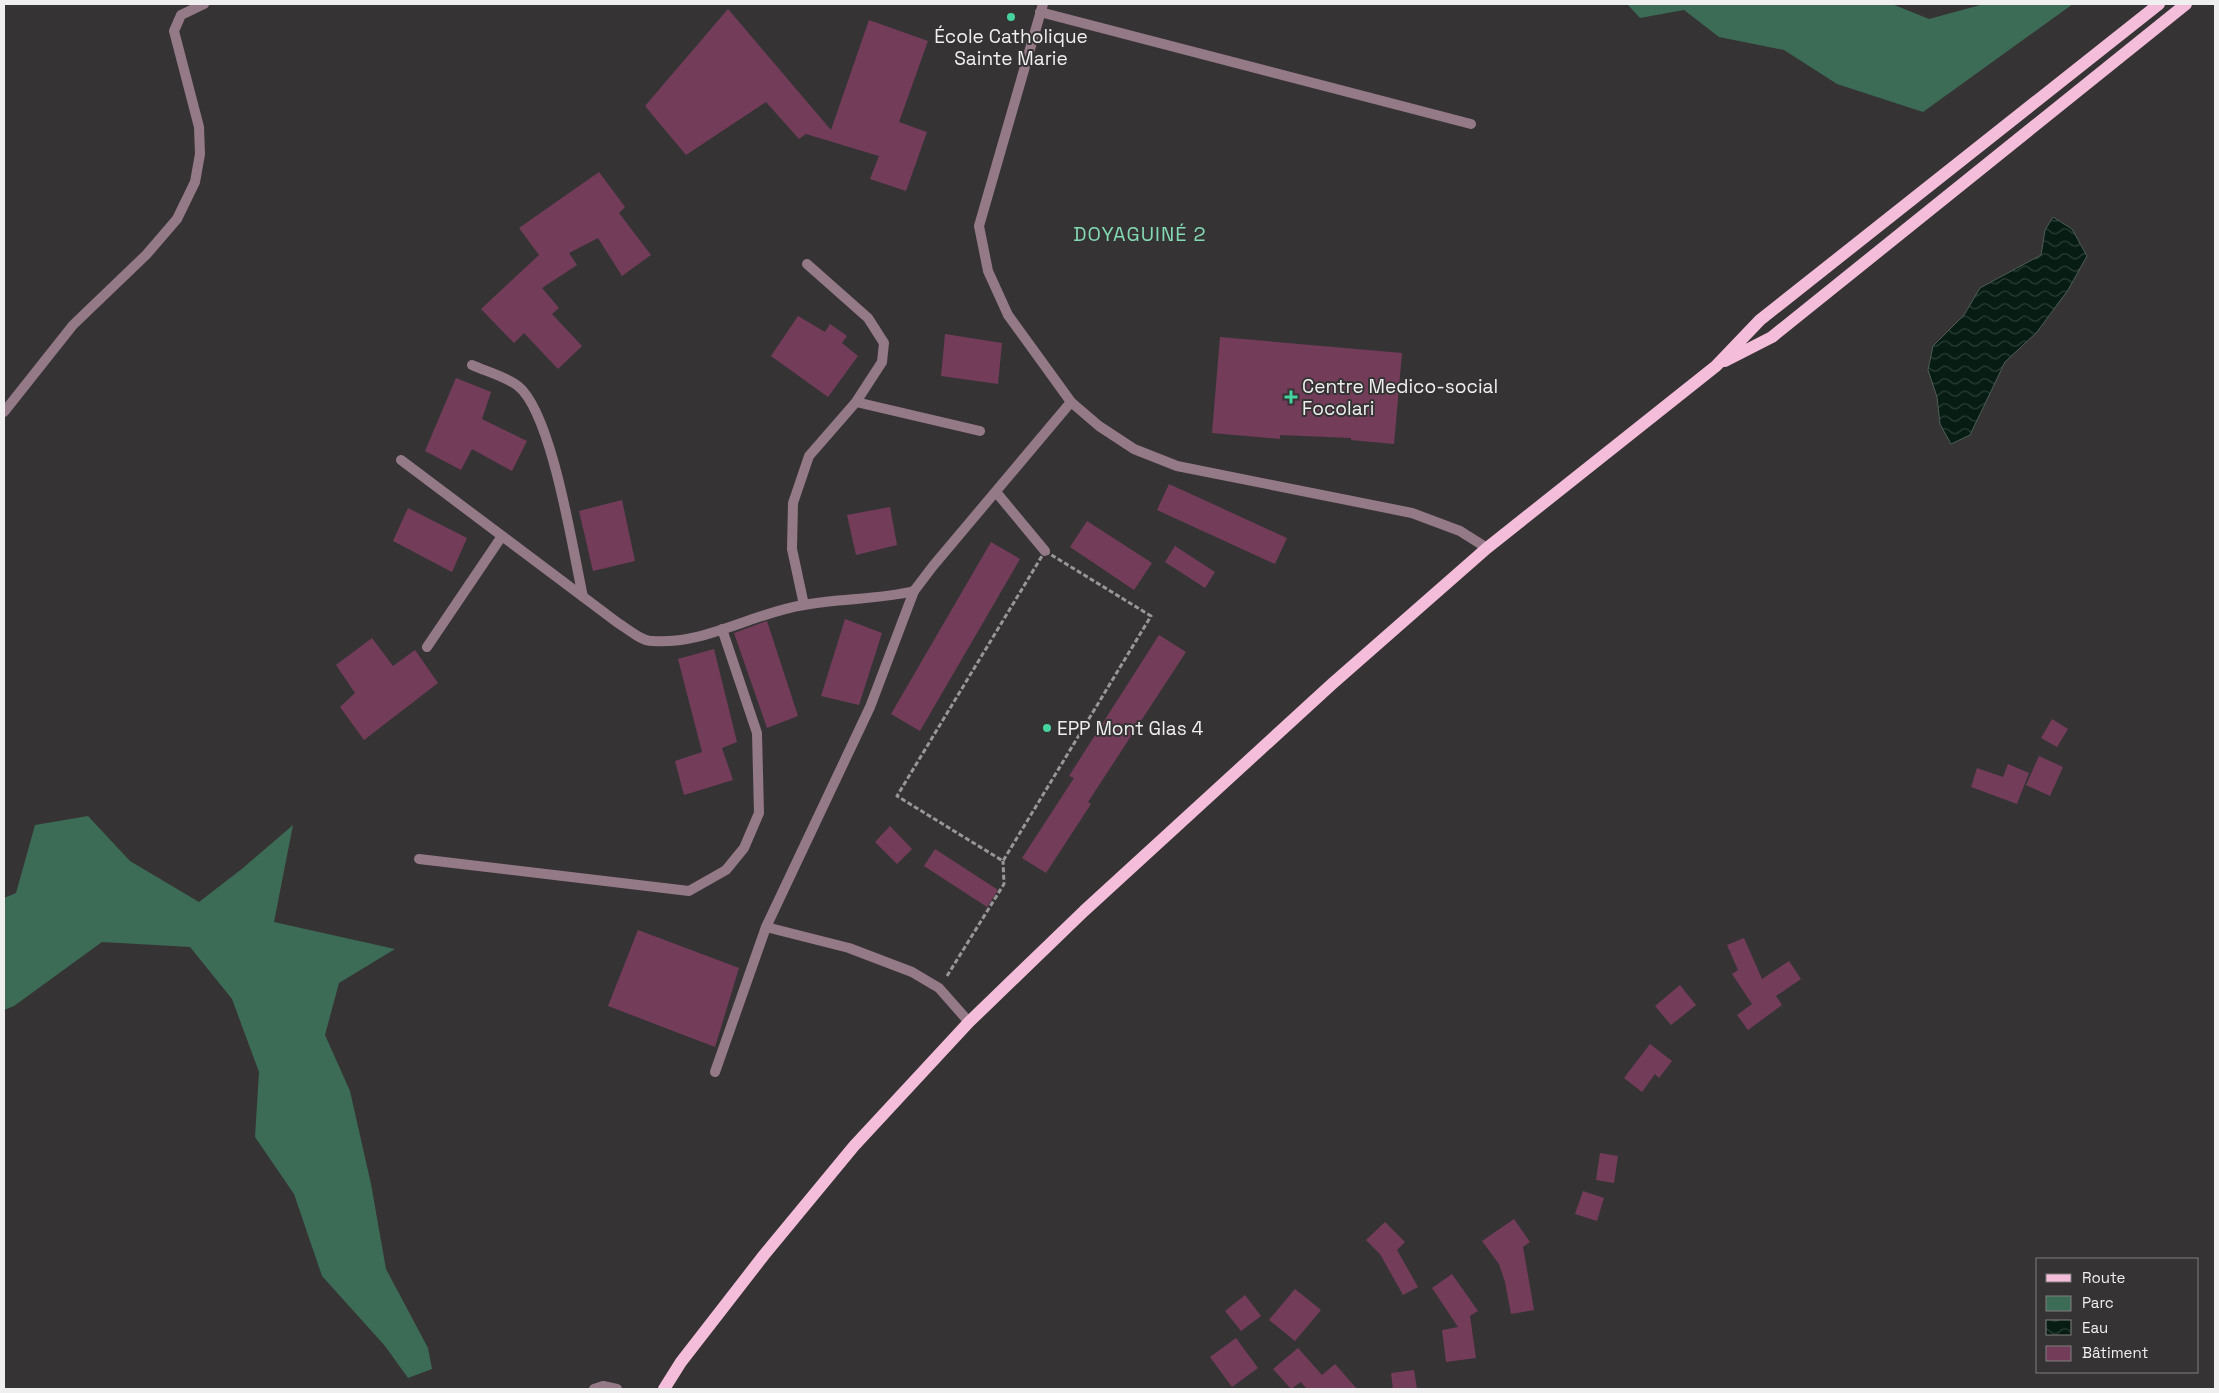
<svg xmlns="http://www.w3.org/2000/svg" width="2219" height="1393" viewBox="0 0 2219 1393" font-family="'Space Grotesk',sans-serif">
	<defs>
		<pattern id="water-waves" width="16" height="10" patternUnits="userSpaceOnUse" patternTransform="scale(1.25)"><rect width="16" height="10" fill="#071d14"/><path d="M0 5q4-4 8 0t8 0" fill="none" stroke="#2b3e36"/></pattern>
	</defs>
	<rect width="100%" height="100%" fill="#363335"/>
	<!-- green -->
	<path fill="#3c6b56" d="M1627 4H1892L1929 19 1984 4H2073L1923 112 1837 84 1784 50 1719 37 1684 10 1640 18Z
		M88 816 130 861 199 902 243 868 293 825 274 922 395 949 339 983 325 1035 350 1091 371 1184 386 1269 428 1348 432 1369 408 1378 385 1346 322 1276 294 1194 255 1137 259 1072 232 999 190 947 102 942 14 1006 4 1010V898L16 893 35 825Z"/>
	<!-- water -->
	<path fill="url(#water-waves)" stroke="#4d5c56" d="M2053 217 2072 229 2087 256 2068 290 2037 332 2005 362 1970 435 1951 444 1940 424 1937 397 1928 370 1933 346 1964 315 1980 288 2041 255 2045 230Z"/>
	<!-- building -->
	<path fill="#733d5a" d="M728 9 831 130 869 20 928 41 899 122 927 132 906 191 870 179 879 156 806 134 799 139 766 102 686 155 645 106Z
		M599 172 625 207 619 213 651 255 622 276 598 238 569 253 577 265 542 288 559 308 552 314 582 346 558 369 524 333 514 343 481 309 539 255 519 228Z
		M798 316 825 332 830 324 847 336 842 343 858 356 828 397 771 356Z
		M945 334 1002 343 998 384 941 376Z
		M1220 337 1402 353 1394 444 1351 440V438L1280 435V439L1212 433Z
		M456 378 491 392 482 419 527 441 512 471 472 449 461 470 425 451Z
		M1169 484 1287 538 1275 564 1157 510Z
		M622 500 635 561 593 571 579 511Z
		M890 507 897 545 856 555 847 515Z
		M408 508 467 538 452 572 393 541Z
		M1087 521 1152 563 1134 590 1070 547Z
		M991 542 1020 559 920 731 891 714Z
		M1175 546 1215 572 1205 588 1165 562Z
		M845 619 882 633 859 705 821 696Z
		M767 621 798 716 767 728 734 633Z
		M1159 635 1186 652 1088 802 1091 804 1046 873 1022 858 1074 778 1069 776Z
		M372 638 393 666 415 650 438 683 364 740 340 707 355 693 336 665Z
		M714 649 737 742 722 748 733 780 684 795 675 761 702 752 678 659Z
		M2052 719 2068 729 2057 747 2041 738Z
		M2039 756 2063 767 2050 796 2026 785Z
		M2008 764 2029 773 2017 804 1971 787 1977 768 2003 777Z
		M890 826 912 849 897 864 875 842Z
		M935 849 998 890 987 907 924 866Z
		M638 930 739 968 715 1047 608 1006Z
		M1744 938 1762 979 1789 961 1801 979 1776 996 1782 1005 1748 1030 1737 1015 1752 1004 1732 974 1738 970 1727 945Z
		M1680 985 1696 1005 1671 1025 1655 1006Z
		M1650 1044 1672 1061 1659 1078 1655 1074 1642 1092 1624 1078Z
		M1600 1153 1618 1156 1614 1183 1596 1180Z
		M1583 1191 1604 1198 1597 1221 1575 1214Z
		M1514 1219 1530 1242 1523 1247 1534 1310 1511 1314 1505 1282 1499 1264 1482 1241Z
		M1385 1222 1405 1242 1397 1250 1418 1287 1403 1295 1380 1254 1366 1240Z
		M1452 1274 1478 1311 1470 1316 1476 1358 1446 1362 1442 1330 1458 1327 1432 1288Z
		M1295 1289 1321 1310 1295 1341 1269 1320Z
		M1245 1295 1261 1316 1241 1331 1225 1311Z
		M1236 1338 1258 1368 1232 1387 1210 1357Z
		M1298 1348 1322 1375 1335 1364 1357 1389H1305L1306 1388 1301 1382 1291 1389 1273 1369Z
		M1414 1370 1417 1389H1393L1391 1373Z"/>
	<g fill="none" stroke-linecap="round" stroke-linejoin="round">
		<!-- path -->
		<path stroke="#989697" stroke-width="3" stroke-dasharray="5 2.5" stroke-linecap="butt" d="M1045 551 1151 616 1003 861 897 796Z
			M947 976 1004 884 1003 861"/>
		<!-- service -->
		<path stroke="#947986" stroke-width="10" d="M472 365C485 371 507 377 518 386 552 413 573 551 583 597
			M856 402 980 431
			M401 460 618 623C628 629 641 641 652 641 705 645 752 613 804 605 840 598 877 600 914 591
			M996 492 1045 551
			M804 605 792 549 793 503 809 456 856 402 882 362 884 343 868 318 807 264
			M427 647 502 536
			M419 859 689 891 726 870 744 848 759 813 757 733 722 629"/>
		<!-- minor -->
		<path stroke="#947986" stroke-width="10" d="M1043 4 979 226 988 271 1008 315 1071 402 1099 426 1134 449 1177 466 1412 513 1460 531 1487 548
			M1040 12 1471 124
			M4 412 73 325 146 255 177 219 195 182 200 154 199 127 174 31 181 15 204 4
			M766 927 849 948 912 972 939 988 969 1022
			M715 1072 766 927 870 707 914 591 933 566 1071 402
			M594 1389 603 1386 617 1389"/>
		<!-- primary -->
		<path stroke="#f4bdd9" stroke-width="12" d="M1725 361 1772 337 2186 4
			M664 1389 681 1362 764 1255 854 1146 969 1022 1084 911 1332 684 1487 548 1716 366 1760 320 2159 4"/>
	</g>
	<!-- markers -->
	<g fill="#46d49e" stroke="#363335" stroke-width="2">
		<circle cx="1011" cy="17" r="5"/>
		<path d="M1288.5 389.5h5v5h5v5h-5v5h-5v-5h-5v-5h5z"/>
		<circle cx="1047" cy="728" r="5"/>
	</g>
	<g text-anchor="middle" stroke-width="4" stroke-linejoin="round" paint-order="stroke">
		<!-- poi labels -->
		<g font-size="19" fill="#f0efef" stroke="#363335" text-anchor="start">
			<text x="1011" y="43" text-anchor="middle">École Catholique<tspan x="1011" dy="22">Sainte Marie</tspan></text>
			<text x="1302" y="393">Centre Medico-social<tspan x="1302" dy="22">Focolari</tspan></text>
			<text x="1057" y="735">EPP Mont Glas 4</text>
		</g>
		<!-- neighbourhood labels -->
		<g font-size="20" letter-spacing="1" fill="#83d9b2" stroke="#363335">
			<text x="1140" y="241">DOYAGUINÉ 2</text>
		</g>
	</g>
	<!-- border -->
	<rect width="2219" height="1393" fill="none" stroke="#f0efef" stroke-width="10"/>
	<!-- legend -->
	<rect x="2036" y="1258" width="162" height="115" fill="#363335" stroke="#807e7f"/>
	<rect x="2046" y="1274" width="25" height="8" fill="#f4bdd9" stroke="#807e7f"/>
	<text x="2082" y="1283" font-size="15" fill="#f0efef">Route</text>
	<rect x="2046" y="1296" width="25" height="15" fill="#3c6b56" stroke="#807e7f"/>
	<text x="2082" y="1308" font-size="15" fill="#f0efef">Parc</text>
	<rect x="2046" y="1320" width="25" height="15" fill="url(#water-waves)" stroke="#807e7f"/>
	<text x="2082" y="1333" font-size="15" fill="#f0efef">Eau</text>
	<rect x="2046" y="1346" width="25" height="15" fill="#733d5a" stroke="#807e7f"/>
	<text x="2082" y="1358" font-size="15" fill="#f0efef">Bâtiment</text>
</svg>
